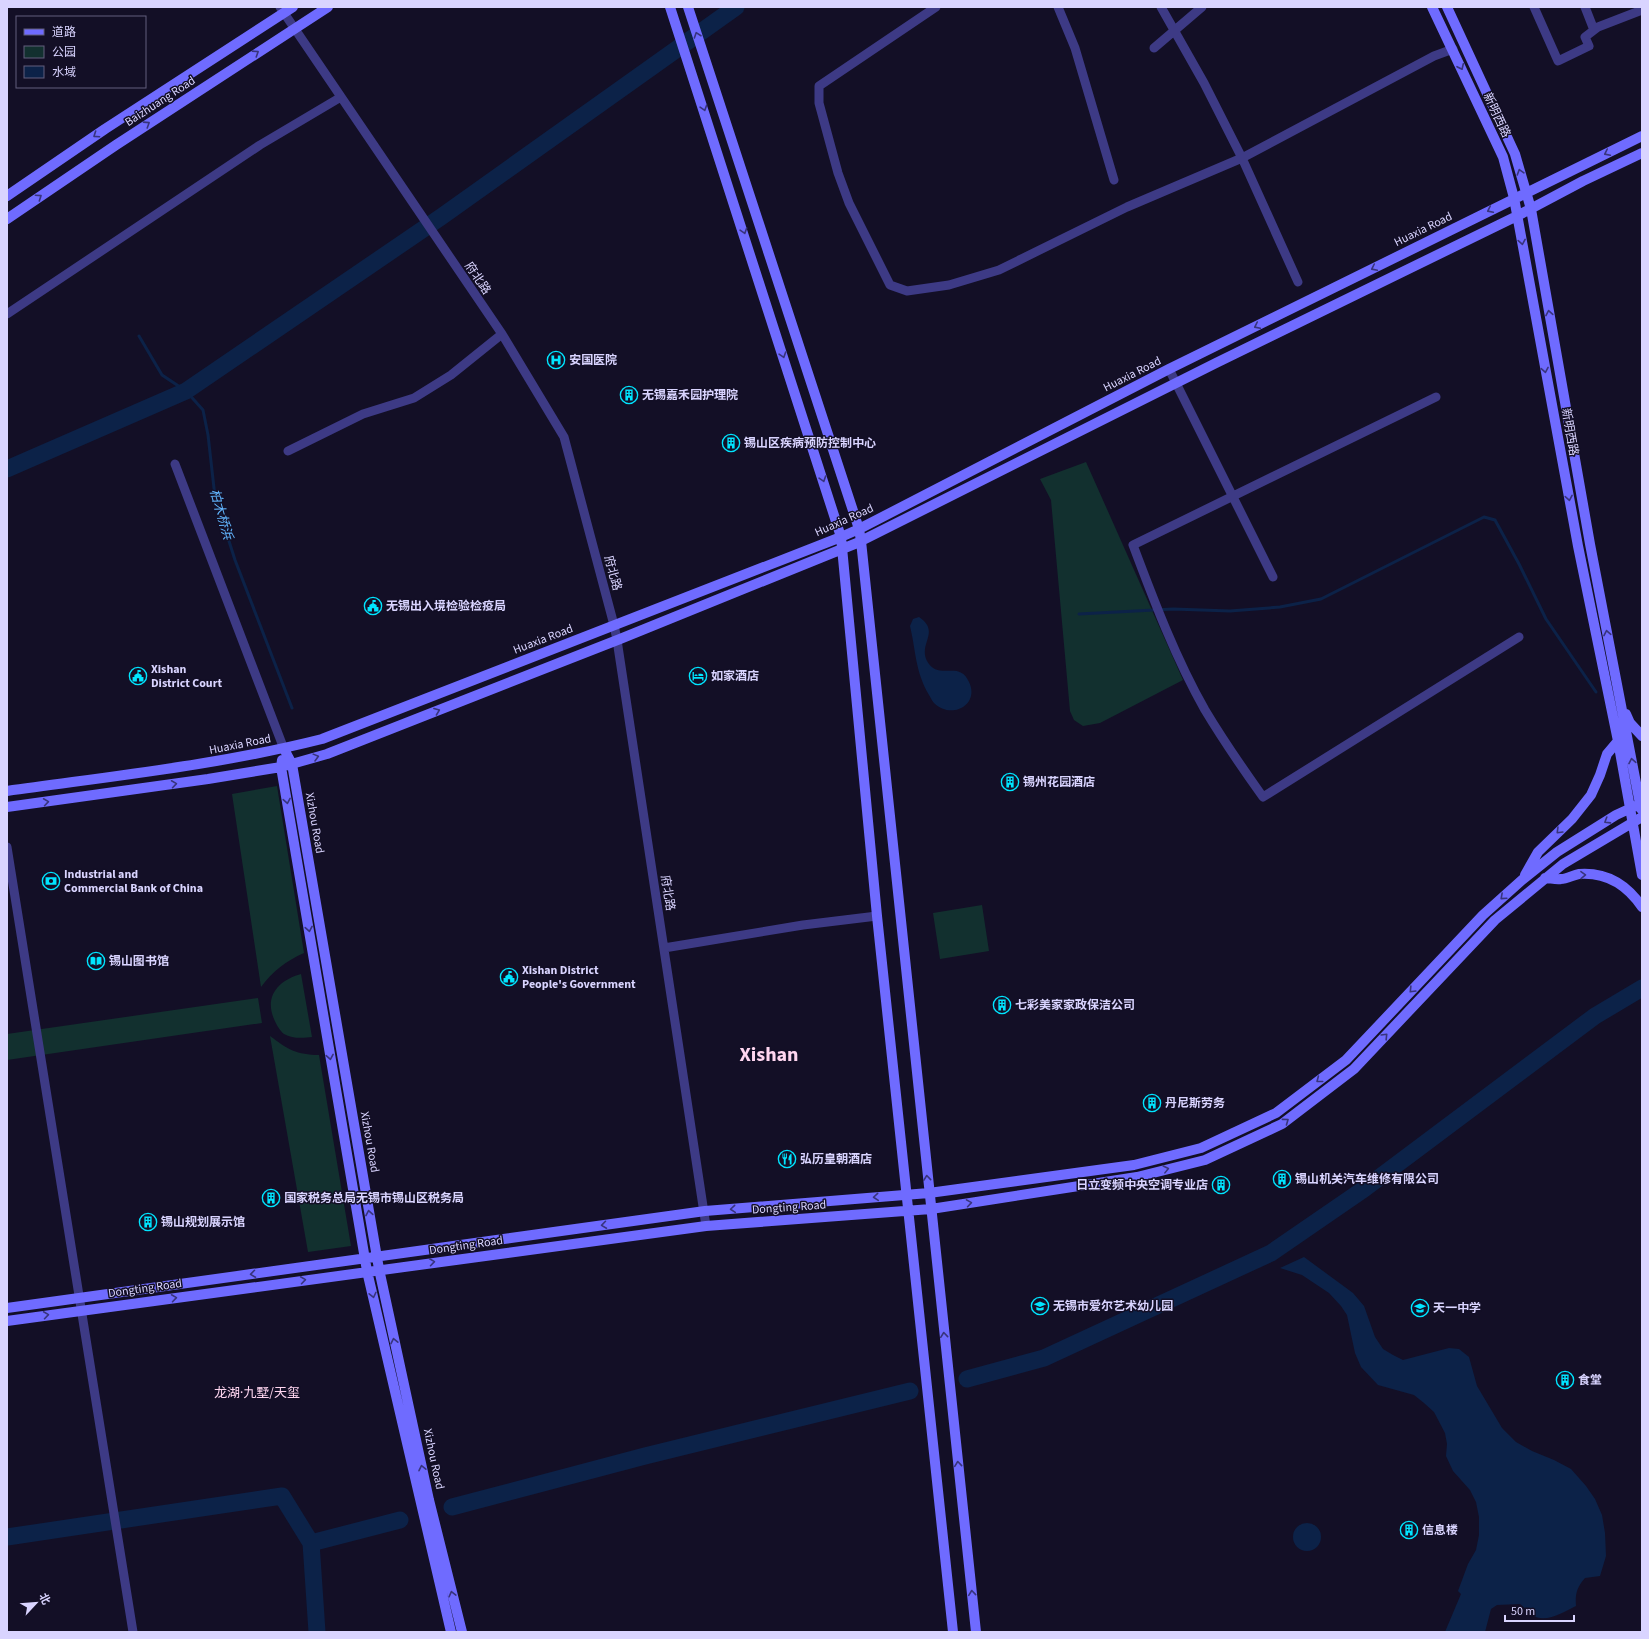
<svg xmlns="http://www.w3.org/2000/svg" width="1649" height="1639" viewBox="0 0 1649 1639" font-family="'Source Sans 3','Noto Sans SC',sans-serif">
	<rect width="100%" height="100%" fill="#130f26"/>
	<!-- green -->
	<path fill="#12302f" d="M1086 462 1183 680 1100 723 1083 726 1074 720 1070 711 1051 500 1040 479Z
		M277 786 304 953C286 961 273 971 261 987L232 794Z
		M982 905 989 951 940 959 933 913Z
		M301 974 312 1037C304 1038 292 1039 284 1034 280 1031 276 1024 274 1019 264 996 279 980 301 974Z
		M258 998 262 1023 7 1060V1034Z
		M270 1036C287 1049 297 1055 319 1055L351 1246 308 1252Z"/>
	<!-- water -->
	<path fill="#0c2248" d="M919 617C941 632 918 643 927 661 939 682 959 659 969 682 980 705 951 720 934 703 932 701 931 698 929 695 915 671 916 651 910 626L913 619Z
		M1304 1257 1353 1293 1364 1306 1375 1337 1383 1349 1393 1355 1403 1360 1449 1348 1459 1349 1469 1357 1477 1386 1502 1428 1516 1442 1532 1451 1554 1460 1571 1469 1586 1486 1595 1499 1602 1515 1605 1533 1606 1556 1600 1576 1585 1578C1577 1587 1575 1594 1576 1606 1564 1612 1545 1624 1532 1615 1528 1612 1524 1607 1520 1604L1497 1605 1491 1609 1485 1632H1445L1461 1594 1458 1591 1468 1564 1476 1550 1479 1535V1517L1476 1502 1470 1490 1453 1471 1446 1456 1447 1444 1445 1433 1434 1412 1424 1403 1414 1395 1378 1385 1361 1367 1355 1353 1347 1315 1341 1306 1329 1293 1302 1275 1280 1268Z
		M1293 1537a14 14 0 1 1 28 0a14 14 0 1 1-28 0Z"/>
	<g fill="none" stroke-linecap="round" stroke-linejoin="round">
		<!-- stream -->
		<path stroke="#0c2248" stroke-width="3" d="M139 336 162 375 186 391 203 410 208 435 215 497 235 560 292 708
			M1079 614 1173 609 1230 611 1280 607 1321 599 1484 517 1495 520 1519 564 1546 619 1596 692"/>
		<!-- river -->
		<path stroke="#0c2248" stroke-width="17" d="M7 469 186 391 441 217 736 7
			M967 1379 1044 1358 1271 1253 1364 1189 1595 1016 1642 988
			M452 1507 645 1456 910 1391
			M7 1537 282 1496 311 1543
			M317 1632 311 1543 400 1520"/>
		<!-- street -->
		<path stroke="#3d3a85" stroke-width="9" d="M280 7 502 334 564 437 614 625 617 640 706 1226
			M936 7 819 86V103L838 173 849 203 890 285 907 291 949 285 999 270 1127 207 1242 158 1434 56 1453 49
			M1058 7 1075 48 1114 180
			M1161 7 1204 83 1242 158 1298 282
			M1534 7 1558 61 1589 46 1585 37 1598 27 1642 10
			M1585 7 1594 30
			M1154 48 1202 7
			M7 314 260 145 341 97
			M1169 369 1273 577
			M1436 397 1133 545C1154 601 1176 659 1205 710 1223 740 1243 769 1263 797L1519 637
			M288 451 363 414 414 398 451 375 502 334
			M175 464 284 749
			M7 847 133 1632
			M664 948 803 925 877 916"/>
		<!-- secondary -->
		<path stroke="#6f6bff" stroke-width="10" d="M670 7 841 537 877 916 953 1632
			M688 7 859 529 861 541 976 1632
			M1432 7 1503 157 1514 198 1578 546 1618 741 1642 875
			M1447 7 1515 154 1531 209 1590 544 1641 809
			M7 196 105 129 293 7
			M7 219 116 145 328 7
			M1626 714 1630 723 1642 736
			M284 749 292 764 379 1269 429 1500 462 1632
			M282 760 281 767 367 1271 451 1632
			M7 791C113 776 219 765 322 739L841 537 859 529 1169 369 1642 136
			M7 807 208 779 281 767 327 754 620 639 857 543 1216 363 1517 216 1583 181 1642 153
			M1525 875 1538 852 1572 819 1591 795 1600 775 1607 754 1618 741
			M1545 878C1550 878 1556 880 1561 879 1567 879 1573 875 1579 874 1606 872 1627 885 1642 907
			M7 1308 705 1211 929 1193 1134 1165 1201 1148 1276 1113 1346 1060 1483 915 1522 880 1557 852 1616 815 1642 803
			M7 1321 706 1226 931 1209 1137 1177 1205 1160 1282 1124 1354 1069 1495 920 1563 864 1642 817"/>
	</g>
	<!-- one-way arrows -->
	<defs><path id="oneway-chevron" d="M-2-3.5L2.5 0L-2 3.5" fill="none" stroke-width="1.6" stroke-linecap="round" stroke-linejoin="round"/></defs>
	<g stroke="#38347d">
		<use href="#oneway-chevron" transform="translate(697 35) rotate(-109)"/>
		<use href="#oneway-chevron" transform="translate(256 53) rotate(-33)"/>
		<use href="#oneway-chevron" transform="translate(1461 67) rotate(65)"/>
		<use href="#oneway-chevron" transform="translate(704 108) rotate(72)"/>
		<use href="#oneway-chevron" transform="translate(147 124) rotate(-33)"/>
		<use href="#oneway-chevron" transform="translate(96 135) rotate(146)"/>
		<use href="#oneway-chevron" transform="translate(1607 153) rotate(154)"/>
		<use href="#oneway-chevron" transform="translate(1520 172) rotate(-107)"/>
		<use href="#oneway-chevron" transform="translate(39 197) rotate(-34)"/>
		<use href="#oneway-chevron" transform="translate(1490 210) rotate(154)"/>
		<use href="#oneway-chevron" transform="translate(744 231) rotate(72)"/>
		<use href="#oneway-chevron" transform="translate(1522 242) rotate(80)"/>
		<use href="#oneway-chevron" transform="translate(1374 268) rotate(154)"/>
		<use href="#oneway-chevron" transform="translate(1549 313) rotate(-100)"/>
		<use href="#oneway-chevron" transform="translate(1257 326) rotate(154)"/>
		<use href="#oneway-chevron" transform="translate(783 355) rotate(72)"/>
		<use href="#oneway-chevron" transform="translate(1545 370) rotate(80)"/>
		<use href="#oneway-chevron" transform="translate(823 479) rotate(72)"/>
		<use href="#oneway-chevron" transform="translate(1569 498) rotate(80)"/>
		<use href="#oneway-chevron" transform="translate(1607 633) rotate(-101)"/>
		<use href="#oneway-chevron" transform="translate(437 711) rotate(-21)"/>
		<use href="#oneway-chevron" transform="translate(316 757) rotate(-15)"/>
		<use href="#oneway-chevron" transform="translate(1632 761) rotate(-101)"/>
		<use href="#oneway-chevron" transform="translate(174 784) rotate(-8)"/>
		<use href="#oneway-chevron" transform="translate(287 801) rotate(80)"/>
		<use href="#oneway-chevron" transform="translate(46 802) rotate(-8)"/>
		<use href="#oneway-chevron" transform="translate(1607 821) rotate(148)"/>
		<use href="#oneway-chevron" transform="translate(1559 831) rotate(135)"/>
		<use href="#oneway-chevron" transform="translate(1583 875) rotate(-1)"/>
		<use href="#oneway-chevron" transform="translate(1503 897) rotate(138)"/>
		<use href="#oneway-chevron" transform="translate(309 929) rotate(80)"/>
		<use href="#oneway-chevron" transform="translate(1412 990) rotate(134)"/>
		<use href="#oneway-chevron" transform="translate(1385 1036) rotate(-46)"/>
		<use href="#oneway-chevron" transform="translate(330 1057) rotate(80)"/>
		<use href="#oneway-chevron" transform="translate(1319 1080) rotate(142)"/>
		<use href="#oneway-chevron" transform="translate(1286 1121) rotate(-36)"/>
		<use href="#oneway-chevron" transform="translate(1166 1169) rotate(-14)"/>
		<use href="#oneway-chevron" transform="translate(927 1178) rotate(-96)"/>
		<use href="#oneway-chevron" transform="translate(876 1197) rotate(175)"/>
		<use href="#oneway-chevron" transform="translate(969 1203) rotate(-9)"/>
		<use href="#oneway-chevron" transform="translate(733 1209) rotate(175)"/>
		<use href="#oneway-chevron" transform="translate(369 1213) rotate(-100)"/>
		<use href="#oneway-chevron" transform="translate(604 1225) rotate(172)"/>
		<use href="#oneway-chevron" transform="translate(432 1262) rotate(-8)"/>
		<use href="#oneway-chevron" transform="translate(253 1274) rotate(172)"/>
		<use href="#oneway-chevron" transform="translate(303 1280) rotate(-8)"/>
		<use href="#oneway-chevron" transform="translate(373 1295) rotate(77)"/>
		<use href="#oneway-chevron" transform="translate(174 1298) rotate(-8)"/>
		<use href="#oneway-chevron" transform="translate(46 1315) rotate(-8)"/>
		<use href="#oneway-chevron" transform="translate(944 1335) rotate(-96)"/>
		<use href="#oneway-chevron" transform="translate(394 1341) rotate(-102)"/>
		<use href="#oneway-chevron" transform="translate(958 1464) rotate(-96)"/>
		<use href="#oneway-chevron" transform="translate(422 1468) rotate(-102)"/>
		<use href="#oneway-chevron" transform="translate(972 1593) rotate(-96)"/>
		<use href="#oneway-chevron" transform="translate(452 1594) rotate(-104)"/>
	</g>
	<!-- icons -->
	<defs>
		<symbol id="hospital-ring" viewBox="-11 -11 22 22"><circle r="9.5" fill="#130f26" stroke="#00e5ff" stroke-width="1.5"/><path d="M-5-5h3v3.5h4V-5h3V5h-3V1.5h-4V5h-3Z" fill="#00e5ff"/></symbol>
		<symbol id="building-ring" viewBox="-11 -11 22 22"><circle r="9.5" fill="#130f26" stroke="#00e5ff" stroke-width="1.5"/><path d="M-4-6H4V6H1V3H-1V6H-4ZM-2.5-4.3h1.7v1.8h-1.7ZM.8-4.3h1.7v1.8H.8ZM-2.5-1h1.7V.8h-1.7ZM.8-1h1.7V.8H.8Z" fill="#00e5ff"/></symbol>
		<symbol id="civic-ring" viewBox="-11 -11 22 22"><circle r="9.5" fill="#130f26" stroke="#00e5ff" stroke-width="1.5"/><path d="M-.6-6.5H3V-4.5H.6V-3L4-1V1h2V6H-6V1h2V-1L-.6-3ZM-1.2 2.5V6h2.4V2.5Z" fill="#00e5ff"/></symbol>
		<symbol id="hotel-ring" viewBox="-11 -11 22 22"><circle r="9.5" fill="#130f26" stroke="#00e5ff" stroke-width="1.5"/><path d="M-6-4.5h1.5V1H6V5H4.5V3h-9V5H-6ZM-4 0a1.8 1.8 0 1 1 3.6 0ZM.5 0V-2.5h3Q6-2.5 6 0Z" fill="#00e5ff"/></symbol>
		<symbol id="bank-ring" viewBox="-11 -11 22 22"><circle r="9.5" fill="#130f26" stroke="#00e5ff" stroke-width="1.5"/><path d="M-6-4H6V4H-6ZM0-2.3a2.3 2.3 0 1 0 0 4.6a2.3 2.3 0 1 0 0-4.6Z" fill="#00e5ff"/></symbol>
		<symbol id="library-ring" viewBox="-11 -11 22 22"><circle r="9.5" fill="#130f26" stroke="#00e5ff" stroke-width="1.5"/><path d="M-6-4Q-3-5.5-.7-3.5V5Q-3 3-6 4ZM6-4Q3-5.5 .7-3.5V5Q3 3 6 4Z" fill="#00e5ff"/></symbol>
		<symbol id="restaurant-ring" viewBox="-11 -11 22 22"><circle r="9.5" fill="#130f26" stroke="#00e5ff" stroke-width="1.5"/><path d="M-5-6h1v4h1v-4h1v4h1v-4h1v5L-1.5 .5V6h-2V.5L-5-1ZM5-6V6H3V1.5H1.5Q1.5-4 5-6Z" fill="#00e5ff"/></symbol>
		<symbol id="school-ring" viewBox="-11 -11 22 22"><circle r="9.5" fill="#130f26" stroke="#00e5ff" stroke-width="1.5"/><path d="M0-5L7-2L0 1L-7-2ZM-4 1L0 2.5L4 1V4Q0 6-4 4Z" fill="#00e5ff"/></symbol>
	</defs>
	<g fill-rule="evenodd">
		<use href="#hospital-ring" x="546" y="350" width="20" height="20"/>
		<use href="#building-ring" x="619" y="385" width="20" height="20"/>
		<use href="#building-ring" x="721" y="433" width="20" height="20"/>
		<use href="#civic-ring" x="363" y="596" width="20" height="20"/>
		<use href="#civic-ring" x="128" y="666" width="20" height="20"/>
		<use href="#hotel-ring" x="688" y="666" width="20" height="20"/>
		<use href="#building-ring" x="1000" y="772" width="20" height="20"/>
		<use href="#bank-ring" x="41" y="871" width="20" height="20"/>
		<use href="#library-ring" x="86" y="951" width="20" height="20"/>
		<use href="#civic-ring" x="499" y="967" width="20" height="20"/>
		<use href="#building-ring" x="992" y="995" width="20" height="20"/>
		<use href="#building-ring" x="1142" y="1093" width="20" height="20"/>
		<use href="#restaurant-ring" x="777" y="1149" width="20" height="20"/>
		<use href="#building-ring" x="1272" y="1169" width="20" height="20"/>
		<use href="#building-ring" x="1211" y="1175" width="20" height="20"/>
		<use href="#building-ring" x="261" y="1188" width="20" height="20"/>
		<use href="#building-ring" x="138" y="1212" width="20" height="20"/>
		<use href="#school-ring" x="1030" y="1296" width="20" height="20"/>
		<use href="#school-ring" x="1410" y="1298" width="20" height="20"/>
		<use href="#building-ring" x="1555" y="1370" width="20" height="20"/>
		<use href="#building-ring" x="1399" y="1520" width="20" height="20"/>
	</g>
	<g text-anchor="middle" stroke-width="3" stroke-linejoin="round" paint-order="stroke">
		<!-- street labels -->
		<g font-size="12" fill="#d9d4ff" stroke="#130f26">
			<text transform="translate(160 101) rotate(-33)" y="4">Baizhuang Road</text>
			<text transform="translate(1497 115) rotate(65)" y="4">新明西路</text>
			<text transform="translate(1423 229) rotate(-26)" y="4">Huaxia Road</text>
			<text transform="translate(478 278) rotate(56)" y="4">府北路</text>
			<text transform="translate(1132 374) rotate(-27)" y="4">Huaxia Road</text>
			<text transform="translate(1570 432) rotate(80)" y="4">新明西路</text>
			<text transform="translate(844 520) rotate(-24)" y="4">Huaxia Road</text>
			<text transform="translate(613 573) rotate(75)" y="4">府北路</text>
			<text transform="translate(543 639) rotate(-21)" y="4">Huaxia Road</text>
			<text transform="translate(240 744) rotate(-11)" y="4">Huaxia Road</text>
			<text transform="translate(315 823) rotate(80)" y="4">Xizhou Road</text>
			<text transform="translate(668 893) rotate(81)" y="4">府北路</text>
			<text transform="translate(370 1142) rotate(80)" y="4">Xizhou Road</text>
			<text transform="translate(789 1207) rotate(-4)" y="4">Dongting Road</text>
			<text transform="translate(466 1245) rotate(-8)" y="4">Dongting Road</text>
			<text transform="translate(145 1288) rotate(-8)" y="4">Dongting Road</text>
			<text transform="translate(434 1459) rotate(78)" y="4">Xizhou Road</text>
		</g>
		<!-- poi labels -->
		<g font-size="12" font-weight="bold" fill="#d9d4ff" stroke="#130f26" text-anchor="start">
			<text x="569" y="364">安国医院</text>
			<text x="642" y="399">无锡嘉禾园护理院</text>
			<text x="744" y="447">锡山区疾病预防控制中心</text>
			<text x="386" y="610">无锡出入境检验检疫局</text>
			<text x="151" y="673">Xishan<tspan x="151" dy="14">District Court</tspan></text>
			<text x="711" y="680">如家酒店</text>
			<text x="1023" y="786">锡州花园酒店</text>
			<text x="64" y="878">Industrial and<tspan x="64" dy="14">Commercial Bank of China</tspan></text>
			<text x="109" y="965">锡山图书馆</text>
			<text x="522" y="974">Xishan District<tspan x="522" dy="14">People's Government</tspan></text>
			<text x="1015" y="1009">七彩美家家政保洁公司</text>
			<text x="1165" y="1107">丹尼斯劳务</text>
			<text x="800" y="1163">弘历皇朝酒店</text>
			<text x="1295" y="1183">锡山机关汽车维修有限公司</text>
			<text x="1208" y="1189" text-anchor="end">日立变频中央空调专业店</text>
			<text x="284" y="1202">国家税务总局无锡市锡山区税务局</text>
			<text x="161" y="1226">锡山规划展示馆</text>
			<text x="1053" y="1310">无锡市爱尔艺术幼儿园</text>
			<text x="1433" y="1312">天一中学</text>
			<text x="1578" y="1384">食堂</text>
			<text x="1422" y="1534">信息楼</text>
		</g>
		<!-- water labels -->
		<g font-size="13" font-style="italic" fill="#62b6ff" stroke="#130f26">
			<text transform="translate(222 514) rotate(74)" y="5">柏木桥浜</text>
		</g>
		<!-- neighbourhood labels -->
		<g font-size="13" fill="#ffd6f0" stroke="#130f26">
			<text x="257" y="1397">龙湖·九墅/天玺</text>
		</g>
		<!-- town labels -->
		<g font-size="20" font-weight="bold" fill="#ffd6f0" stroke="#130f26">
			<text x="769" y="1061">Xishan</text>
		</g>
	</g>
	<!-- border -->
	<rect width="1649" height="1639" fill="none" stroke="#d9d4ff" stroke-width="16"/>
	<!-- legend -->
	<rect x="16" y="16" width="130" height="72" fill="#130f26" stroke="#625e7d"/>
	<rect x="24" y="29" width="20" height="6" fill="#6f6bff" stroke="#625e7d"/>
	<text x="52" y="36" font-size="12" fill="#d9d4ff">道路</text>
	<rect x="24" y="46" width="20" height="12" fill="#12302f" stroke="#625e7d"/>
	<text x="52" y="56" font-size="12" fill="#d9d4ff">公园</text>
	<rect x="24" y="66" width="20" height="12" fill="#0c2248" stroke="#625e7d"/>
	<text x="52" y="76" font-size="12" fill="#d9d4ff">水域</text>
	<!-- north arrow -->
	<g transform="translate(36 1603) rotate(64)" stroke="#130f26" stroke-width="3" paint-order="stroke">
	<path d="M0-3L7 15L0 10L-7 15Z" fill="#d9d4ff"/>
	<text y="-6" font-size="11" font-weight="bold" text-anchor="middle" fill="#d9d4ff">北</text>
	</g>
	<!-- scale -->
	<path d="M1505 1615v6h69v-6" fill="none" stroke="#d9d4ff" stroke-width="2"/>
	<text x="1511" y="1615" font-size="12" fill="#d9d4ff" stroke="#130f26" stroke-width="3" paint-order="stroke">50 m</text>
</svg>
